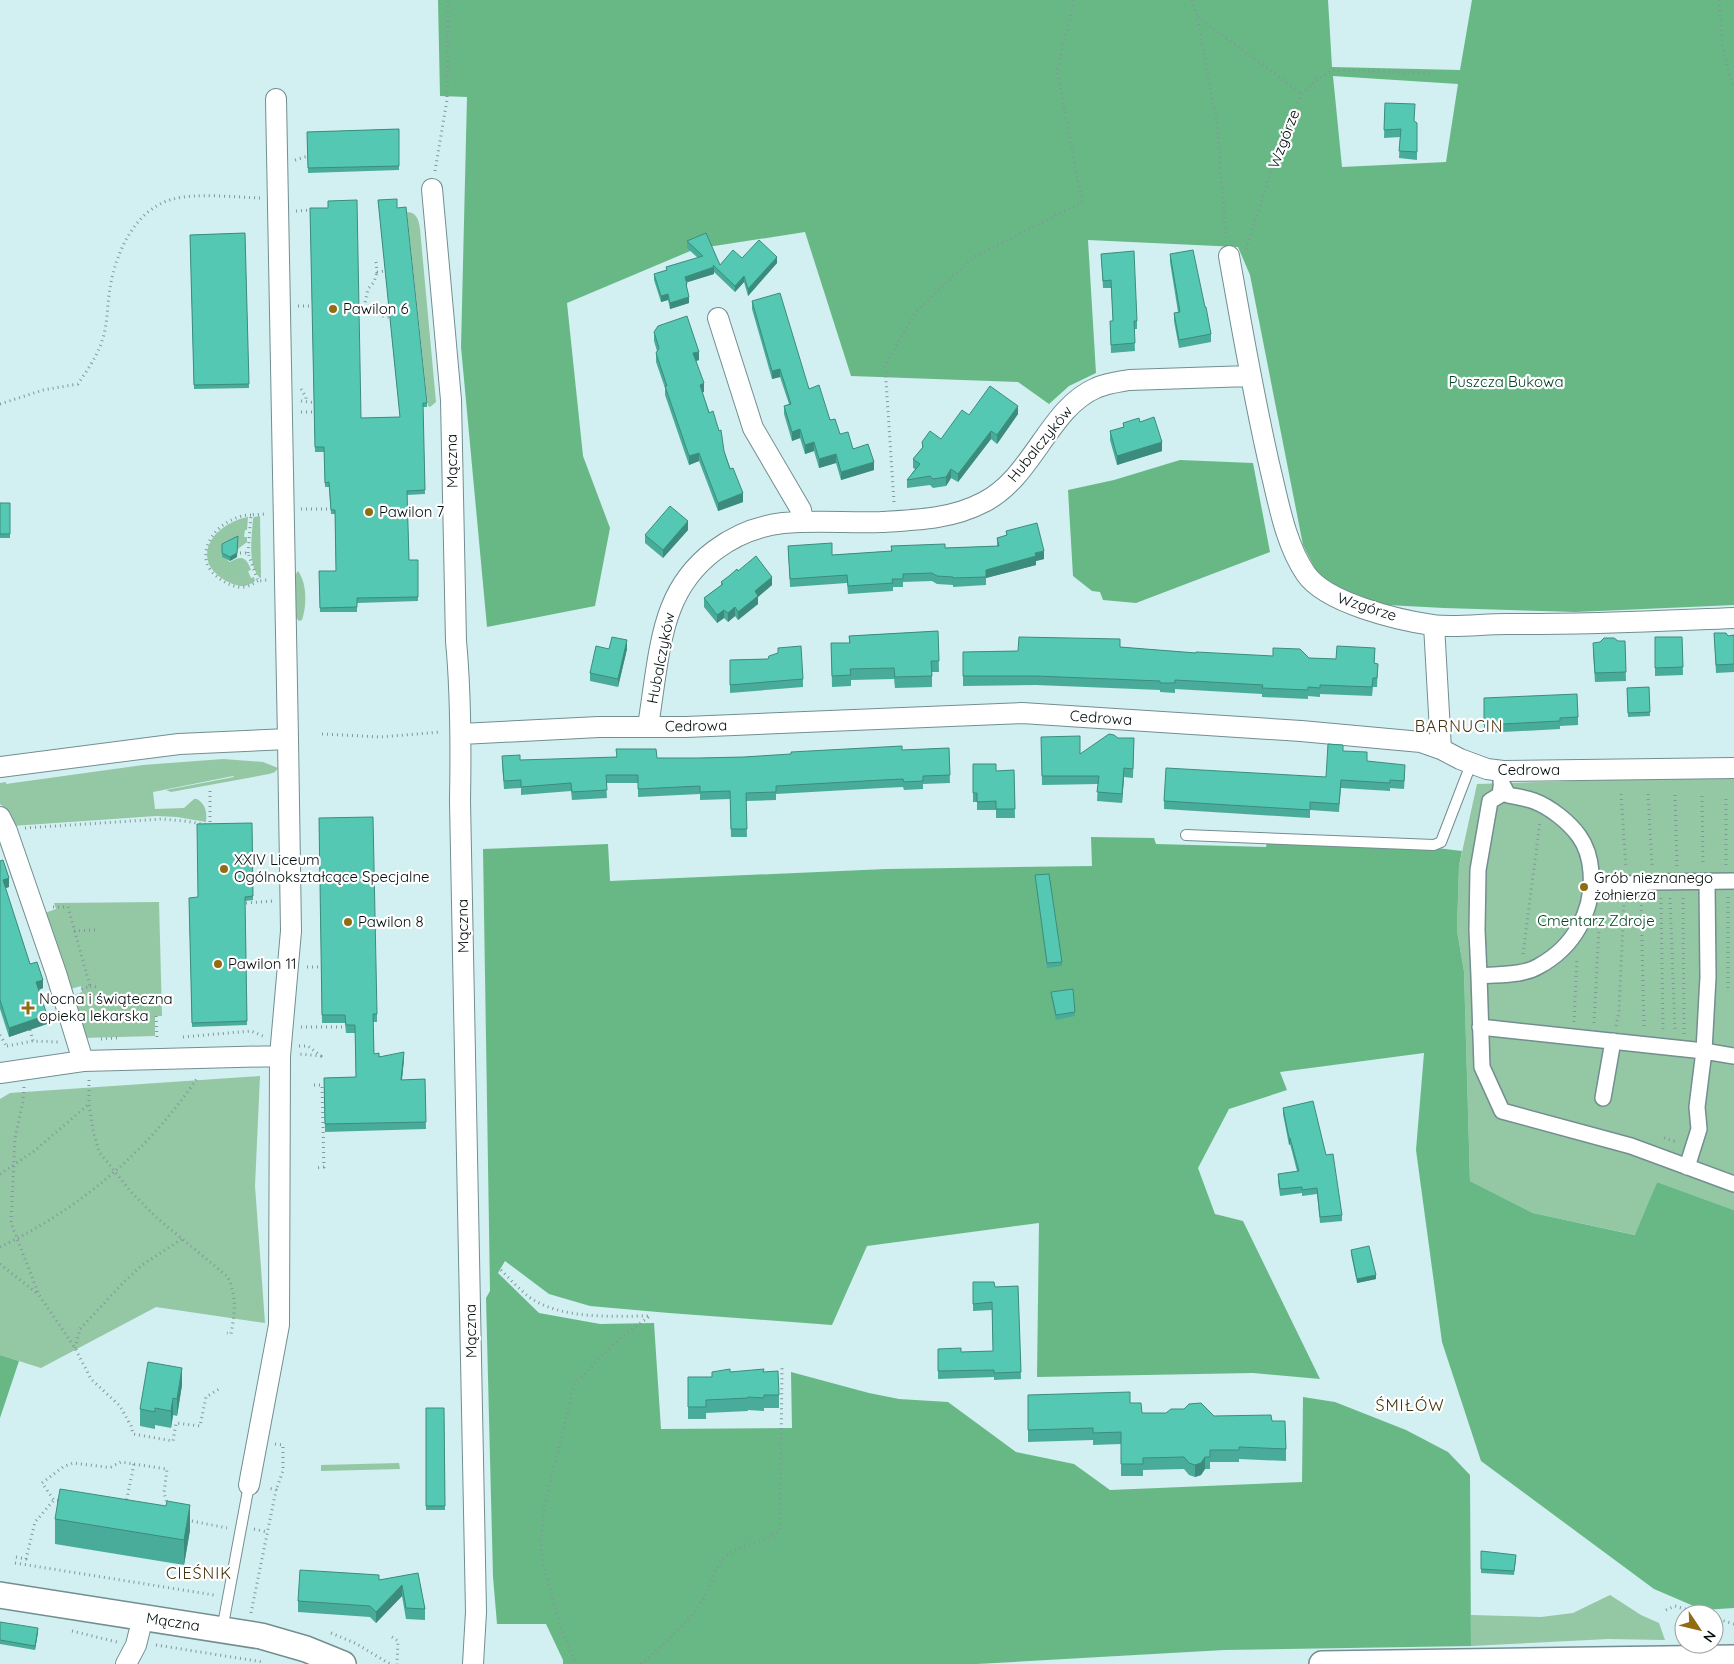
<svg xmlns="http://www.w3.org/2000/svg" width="1734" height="1664" viewBox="0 0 1734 1664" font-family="Quicksand,sans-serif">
	<rect width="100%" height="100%" fill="#d2eff2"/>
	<!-- green -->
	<path fill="#94c7a4" d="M407 212C417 212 419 221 420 229L436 402 430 407 428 406Z
		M260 516 261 578H260C247 564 252 537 253 519L254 517Z
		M248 517 247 530H245L244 537H247V542L238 549 231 544 223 557 230 562C242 555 246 557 251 570L248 571 251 578 254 577 255 581C252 583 249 585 245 586 232 587 211 574 208 561 202 538 229 520 248 517Z
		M298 571C307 583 307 605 302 620L299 621 294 615 295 575Z
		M223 759 263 762 278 768 275 772 269 774 171 792 166 790 234 777 233 776 153 792 155 809 184 808 194 799H197C206 805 207 812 206 822L177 817 156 816 12 826 7 810 0 804V783L6 782V784L143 765Z
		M1734 776V1210L1657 1182 1636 1235 1533 1213 1470 1181 1464 971 1457 931 1459 866 1477 784Z
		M159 902 162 1016H155V1036L82 1038 69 997 82 992 81 986 67 990 42 914 56 909 54 903Z
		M260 1076 255 1186 265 1323 156 1307 41 1368 0 1355V1099L10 1093Z
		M399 1463 400 1469 321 1471V1465Z
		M1610 1595 1641 1615 1659 1623 1665 1640 1608 1639 1471 1646V1615L1541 1617 1573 1613Z"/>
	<!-- forest -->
	<path fill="#68b886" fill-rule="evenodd" d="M438 0H1328L1332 67 1460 70 1472 0H1734V605L1576 612 1444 608 1368 604 1322 583 1303 545 1250 275 1238 247 1088 240 1096 373 1069 386 1049 404 1018 382 851 376 805 232 695 249 567 303 583 456 610 528 595 606 487 627 461 347 467 97 440 96ZM1333 76 1458 84 1446 162 1342 167Z
		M1180 460 1253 463 1270 552 1136 603 1103 600 1100 592 1092 591 1073 576 1068 490 1114 480Z
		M1091 837 1154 838 1156 844 1266 847 1267 842 1428 847 1462 851 1459 866 1457 931 1464 971 1470 1181 1533 1213 1635 1235 1657 1182 1734 1210V1608L1703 1610 1654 1589 1481 1461 1442 1342 1416 1150 1424 1053 1280 1072 1287 1090 1229 1109 1198 1168 1215 1214 1243 1221 1320 1379 1253 1373 1037 1377 1039 1223 867 1246 832 1325 669 1313 590 1306 549 1294 505 1261 498 1273 539 1313 600 1324 654 1323 661 1429 792 1428 791 1372 869 1393 899 1399 948 1402 1016 1452 1074 1464 1110 1490 1302 1482 1303 1397 1335 1402 1406 1430 1448 1452 1470 1475 1471 1646 1224 1650 977 1664H563V1660L546 1624H497L493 1577 486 1298 490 1291 483 849 608 844 610 881 886 869 1092 866Z
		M0 1355 19 1361 0 1418Z"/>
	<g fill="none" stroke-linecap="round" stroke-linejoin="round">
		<defs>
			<path id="service" d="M1186 835 1434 845 1441 842 1471 764
				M222 1630 249 1485"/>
			<path id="pedestrian" d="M1501 782 1508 795C1517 797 1526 798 1534 801 1550 807 1569 822 1579 836 1587 847 1590 858 1591 872 1594 911 1574 947 1539 966 1523 976 1498 974 1479 976L1482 1067 1502 1111 1631 1146 1734 1184
				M1592 887 1652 882 1734 881
				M1479 976 1477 930 1478 870 1490 801 1500 795 1502 780
				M1480 1027 1704 1051 1734 1056
				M1603 1098 1613 1041
				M1687 1167 1699 1129 1697 1107 1704 1051 1708 977 1707 882"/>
			<path id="minor" d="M276 99 288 739
				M432 189 451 400 456 641C461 694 461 747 460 801L476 1612 473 1664
				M1229 256C1242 328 1254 400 1271 472 1279 505 1286 545 1306 574 1326 603 1398 620 1432 625 1454 628 1483 624 1506 624 1582 625 1658 621 1734 618
				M718 318 753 428 801 510 803 522
				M1434 625 1441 749
				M648 726C654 690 658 640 671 608 689 561 733 529 783 523 815 520 848 523 881 522 917 520 952 519 984 502 1033 477 1049 408 1096 388 1107 383 1118 382 1129 380L1250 376
				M461 734 599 727H686L1022 713 1301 731 1421 742 1441 749 1460 759 1487 769 1503 771 1734 768
				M0 767 179 744 288 739 291 931 280 1056 279 1325 249 1485
				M0 817 7 831 56 973 83 1061
				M0 1073 83 1061 280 1056
				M126 1664 136 1645 143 1617"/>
			<path id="tertiary" d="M0 1595 261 1636 306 1649 343 1664
				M1322 1664 1734 1658"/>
		</defs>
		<!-- service casing -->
		<use href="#service" stroke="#738e90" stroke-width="12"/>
		<!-- pedestrian casing -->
		<use href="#pedestrian" stroke="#738e90" stroke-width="18"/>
		<!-- minor casing -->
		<use href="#minor" stroke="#738e90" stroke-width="22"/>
		<!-- tertiary casing -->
		<use href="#tertiary" stroke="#738e90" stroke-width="28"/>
		<!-- path -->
		<path stroke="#82979a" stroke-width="3" stroke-dasharray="1 4" stroke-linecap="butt" d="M1192 0 1197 16 1217 125 1226 238
			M1719 0 1723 52 1734 88
			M1198 17 1302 94
			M295 160 308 156
			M435 171 447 100 448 0
			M296 211 312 210
			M1246 249 1285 129 1302 94 1319 78 1333 70 1430 73
			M376 262 377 272 385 271
			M355 305C368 306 377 317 389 317
			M298 306H312
			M364 307 368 289 374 282 377 272
			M301 389 306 397V402
			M301 401 317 403
			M0 404 43 390 78 384C87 370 97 357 102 341 108 324 107 305 110 288 116 252 135 209 173 199 195 193 236 197 260 198
			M301 412H317
			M894 502 885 365 916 312 972 258 1082 202 1057 71 1074 0
			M301 509H331
			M251 515C229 515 203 536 206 559 207 574 231 589 244 587 250 586 254 583 258 581
			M235 553H248L258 581 267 580
			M248 553 251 515 265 514
			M322 734 380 737 441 732
			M210 791V826
			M1621 794 1626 868
			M1648 794 1652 866
			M1675 795 1677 867
			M1702 796 1703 865
			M25 828 162 819 184 821 210 825
			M1726 865V796
			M308 875H319
			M1728 897V988
			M1661 898 1663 1031
			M1670 898 1675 1031
			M1683 898 1684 1034
			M1641 900 1644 1029
			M246 903 273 901
			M53 907H68L90 986 80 990
			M74 931 96 930
			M1523 954 1540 821
			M307 967H321
			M90 986 97 987
			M156 1016 157 1038
			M1574 1022 1577 958
			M1594 1023 1599 927
			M1616 1026 1619 1011 1624 900
			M301 1027H346
			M30 1030 33 1041
			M0 1035 7 1047
			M183 1037 251 1031 263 1036
			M101 1039 117 1038
			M7 1046 33 1041 58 1042
			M299 1046H308L321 1056 299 1054
			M89 1080V1104L93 1130 99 1152 108 1163 131 1192 157 1218 228 1277C237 1299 235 1311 231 1334L227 1333
			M314 1085H322L324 1167 315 1168
			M24 1087 23 1101 15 1138 11 1223 39 1295 75 1348 91 1379 120 1406 131 1426 133 1434 173 1441 176 1423 200 1426 206 1397 219 1389
			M1664 1138 1677 1142
			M0 1174 33 1152 89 1104
			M0 1247C80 1209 149 1150 198 1077
			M0 1264 39 1295
			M501 1270C510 1279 519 1289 529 1297 562 1320 612 1316 650 1316L619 1339 574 1384 544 1508 541 1541 543 1564 562 1631 576 1664
			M75 1348 80 1329 121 1285 142 1265 182 1239
			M275 1444 283 1445V1471L276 1490
			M134 1464 167 1469 164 1493 167 1503
			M63 1501 54 1500 42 1483 63 1467 73 1463 106 1467H111L121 1462 134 1464 126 1503
			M187 1520 227 1528
			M254 1529 267 1532
			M16 1557 26 1559 35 1522 54 1500
			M15 1563 214 1595
			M1666 1610 1675 1606 1701 1614
			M251 1613 276 1490 268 1488
			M1714 1618 1734 1624
			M72 1631 117 1642
			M331 1633 355 1643 390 1664
			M392 1637 398 1641 397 1664
			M156 1645 263 1662
			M641 1664C662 1645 687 1625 702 1601 710 1589 714 1570 723 1559 738 1542 769 1543 780 1529L782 1368"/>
		<!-- service -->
		<use href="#service" stroke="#fff" stroke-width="10"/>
		<!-- pedestrian -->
		<use href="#pedestrian" stroke="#fff" stroke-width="15"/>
		<!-- minor -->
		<use href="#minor" stroke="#fff" stroke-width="20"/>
		<!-- tertiary -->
		<use href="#tertiary" stroke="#fff" stroke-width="25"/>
	</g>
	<!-- wall -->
	<path fill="#49ac9a" d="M1385 103 1417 123V160L1399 158 1400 137 1384 138Z
		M399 129V170L308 173 307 132Z
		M378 200 397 208 427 403V407H423L425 494 407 495 409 560H418V601L357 603V612H320L319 571H336L335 514H331L329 487H325L324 452H315L310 208H328L361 418 400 417Z
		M245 233 249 388 194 389 190 235Z
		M687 241 720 265 742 258 777 263 748 296 744 282 735 292 714 272V274L687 282V290L689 303 670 309 668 300 661 302 654 280V274L666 270V267L698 258 687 248Z
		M1101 254 1137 321V329H1134L1135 351 1111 353 1110 321H1113L1111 288H1103Z
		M1170 254 1205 307 1211 334V342L1179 348 1174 321V313L1178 312 1170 262Z
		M752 301 809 389 840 434 874 470 841 480 836 463 819 468 814 451 805 454 800 438 792 441 784 414V406L789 404 780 377 772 379 752 309Z
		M654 332 699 360 696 361 704 392H702L743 502 718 511 699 461 689 465 665 395V388L656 362V353L657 351 654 341Z
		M1018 414 997 444 991 439 958 482 951 478 946 486 933 488 930 485 907 488V480L915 469 913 468V459L922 448V442L941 439 969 415Z
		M1140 422 1162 451 1117 465 1110 440V431L1123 427V423Z
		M0 503H10V538H0Z
		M688 530 663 558 645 543V535Z
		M1006 531 1044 559 1036 561V565L986 578V585L953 587V585L937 584 932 581 903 582V587H893V591L848 594 847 583 790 587 788 546 832 555 891 551V546L945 548 997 546V538L1006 536Z
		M222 544 237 557 230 561 222 557Z
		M738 571 772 585 758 597V604L738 620 735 616 728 622 724 618 717 623 704 607V598L721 585V582Z
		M938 631 939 672H932V687L895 688 894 679 851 680V686L832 687 831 643H849V636Z
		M1714 633 1728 636 1734 635V672L1716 673Z
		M1655 637H1682L1683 675 1655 676Z
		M1618 641H1625L1626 681 1595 682 1593 651Z
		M1120 647 1196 653 1336 659 1375 657 1374 663 1378 664 1377 687H1373L1372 696 1320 694V697L1308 696V699L1262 697V694L1175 689V693L1160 692V690L1036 685 963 686V652L1018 651Z
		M778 648 803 679V687L730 693V660L768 659 778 653Z
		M609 649H627L618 687 590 681V673Z
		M1649 687 1650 716 1628 717 1627 688Z
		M1484 698 1578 717V725L1560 726V729L1484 733Z
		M1041 737 1080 754 1118 738H1134L1133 778 1124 777 1122 803 1097 801 1098 784 1042 785Z
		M949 748 950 783 923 784V789L904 790 903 787 882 788 776 794V800L746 801 747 837H731L730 799 700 800V794L638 797V783H606L607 798 572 800 571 791 521 795V788L504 789 502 764V756L520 760 699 758 744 757Z
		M1343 751 1367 761 1405 773 1404 789 1390 788V791L1341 788 1339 812 1310 810V818L1164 809V801L1326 777Z
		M973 764 996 771 1014 770 1015 818H996V810H977V802H973Z
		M319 818 377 1014V1022H373L374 1054 379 1057 404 1059 402 1080 425 1079 426 1129 325 1132 324 1078 356 1077 355 1033H346L345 1023H322Z
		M252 823 253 900 245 901 247 1025 192 1027 189 898 198 897Z
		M0 861 9 887 5 888 30 964 43 988 39 990 47 1024 9 1037 0 1009Z
		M1035 875 1062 962V966L1047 968Z
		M1051 992 1075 1012V1016L1056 1020 1051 996Z
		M1283 1108 1342 1215V1221L1320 1223 1317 1194 1302 1196V1193L1280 1196 1278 1181V1174L1297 1171 1290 1144 1289 1145 1283 1114Z
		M1351 1250 1376 1279 1357 1283 1351 1254Z
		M973 1282 995 1287 1018 1286 1021 1379 994 1380V1377L938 1379V1349L961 1352 993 1351 992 1310 973 1311Z
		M730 1372H764L779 1395V1408H764V1411L748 1410V1411L706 1413V1419H688V1377H712Z
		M182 1385 177 1416 173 1415 171 1428 155 1425V1429L140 1426V1409Z
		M1028 1395 1130 1403 1142 1413 1214 1416 1272 1421 1286 1449V1461L1239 1459V1462H1210V1469H1205L1201 1475 1195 1477 1189 1475 1184 1469 1143 1470V1476H1121V1444L1093 1445V1440L1028 1442Z
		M426 1408H444L445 1510H426Z
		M166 1506 190 1530 184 1565 55 1544V1519Z
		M1481 1551 1516 1559 1514 1575 1481 1573Z
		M418 1573 425 1609V1620L406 1619 402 1596 376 1623 370 1617 298 1612V1601L379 1580Z
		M0 1622 38 1632 35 1650 0 1644Z"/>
	<!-- shaded-wall -->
	<path fill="#3c8c7d" d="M777 257V263L748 296V289Z
		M714 267V274L685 283V277Z
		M744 276V282L735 292V286Z
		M668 294V300L661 302V296Z
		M689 297V303L670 309V303Z
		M699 352V360L693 362V353Z
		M780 369V377L772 379V371Z
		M704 383V392L700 393V385Z
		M1018 406V414L997 444V435Z
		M800 429V438L792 441V432Z
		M991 431V439L958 482V474Z
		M814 442V451L805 454V445Z
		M1162 442V451L1117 465V456Z
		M699 453V461L689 465V456Z
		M836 454V463L819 468V459Z
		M874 462V470L841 480V472Z
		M951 469V478L946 486V477Z
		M743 493V502L718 511V503Z
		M688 521V530L663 558V550Z
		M238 540 237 557 230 561V557Z
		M1044 551V559L1036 561V565L986 578V570L1035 553Z
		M772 577V585L758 597V604L738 620V612L755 591Z
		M735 607V616L728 622V613Z
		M724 610V618L717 623V615Z
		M627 640V649L618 687V679Z
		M1124 768V777L1122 803V794Z
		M9 878V887L3 889V880Z
		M43 980V988L36 991V982Z
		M47 1015V1024L9 1037V1028Z
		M404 1052V1059L401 1087V1080Z
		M1289 1138H1290V1144L1289 1145Z
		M1376 1275V1279L1357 1283V1279Z
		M182 1368V1385L177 1416V1399Z
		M173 1398V1415L171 1428V1411Z
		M1205 1457V1469L1201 1475 1195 1477V1465Z
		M190 1505V1530L184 1565V1540Z
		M402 1585V1596L376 1623V1612Z
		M38 1628V1632L35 1650V1646Z"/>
	<!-- building -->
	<path fill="#55c8b3" stroke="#3c8c7d" d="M1385 103 1415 104 1414 121 1417 123V152L1399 151 1401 129 1384 130Z
		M399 129V166L308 168 307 132Z
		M397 199V208L406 207 427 403H423L425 490 407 491 409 560H418V597L357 598V607L320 608 319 571H336L335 510H331L329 482 325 483 324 447H315L310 208H328V201L357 200 361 418 400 417 378 200Z
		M245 233 249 384 194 385 190 235Z
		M706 233 720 265 733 250 742 258 759 240 777 257 748 289 744 276 735 286 713 265 714 267 685 277 687 284H686L689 297 670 303 668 294 661 296 654 274 667 270 666 267 703 256 687 241Z
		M1193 250 1205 307H1206L1211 334 1179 340 1174 313 1180 312 1170 254Z
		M1134 251 1137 321H1134L1135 343 1111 345 1110 321H1113L1111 280 1103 281 1101 254Z
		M780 293 809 389 819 385 830 420 835 419 840 434 848 432 853 449 868 444 874 462 841 472 836 454 819 459 814 442 805 445 800 429 792 432 784 406 791 404 780 369 772 371 752 301Z
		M687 316 699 352 693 353 704 383 700 385 709 413 713 411 719 431 721 430 724 451 730 469 733 468 743 493 718 503 699 453 689 456 665 386H667L656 353 659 348 654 332 658 326Z
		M990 386 1018 406 997 435 991 431 958 474 951 469 946 477 933 479 930 476 907 480 920 464 913 459 923 447 922 442 930 431 941 439 962 410 969 415Z
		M1154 417 1162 442 1117 456 1110 431 1124 427 1123 423 1139 418 1140 422Z
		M0 503H10V534H0Z
		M670 506 688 521 663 550 645 535Z
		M1037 523 1044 551 1035 553 1036 556 986 570V577L953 578V577L937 576 932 573 903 574V579H892L893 583 848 586 847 575 790 579 788 546 832 543V555L892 551 891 546 945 544V548L999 546 997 538 1007 535 1006 531Z
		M238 536 237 553 230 557 222 553V544Z
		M756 556 772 577 755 591 758 596 738 612 735 607 728 613 724 610 717 615 704 598 723 584 721 582 729 576 737 569 738 571Z
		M938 631 939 661H931L932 676 895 677 894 668 850 669 851 675 832 676 831 643H850L849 636Z
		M1714 633H1726L1728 636 1734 635V664L1716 665Z
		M612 637 627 640 618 679 590 673 596 646 609 649Z
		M1019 637 1120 639V647L1196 653V652L1273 656V648L1300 649 1309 658 1336 659 1337 646 1375 648 1374 663 1378 664 1377 678H1373L1372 687 1320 685V688L1308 687V690L1262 688 1263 685 1175 680V683H1160V681L1036 676H963V652L1018 651Z
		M1655 637H1682L1683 667 1655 668Z
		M1604 638H1614L1618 641H1625L1626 672 1595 673 1593 643 1600 642Z
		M801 646 803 679 730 685V660L768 659 769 656 778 653V648Z
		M1649 687 1650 712 1628 713 1627 688Z
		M1577 694 1578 717 1560 718V721L1484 725V698Z
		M1109 734 1114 735 1118 738H1134L1133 769 1124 768 1122 794 1097 792 1099 776H1042L1041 737 1080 736V754Z
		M1328 744 1343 745V751L1367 752V761L1405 765 1404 781 1390 780V783L1341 780 1339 804 1310 802V810L1164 801 1166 768 1326 777Z
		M902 746V750L949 748 950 775 923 776V781L904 782 903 779 882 780 776 786V792L746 793 747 829H731L730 791 700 792V786L638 789V775H606L607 790 572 792 571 783 521 787V780L504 781 502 756 520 755V760L617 757 616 749H656L657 758H699L744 757 791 754V752Z
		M973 764H996V771L1014 770 1015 809H996V801L977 802V793H973Z
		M373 817 377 1014H373L374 1054 379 1053V1057L404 1052 401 1080 425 1079 426 1122 325 1124 324 1078 356 1077 355 1025H346L345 1015H322L319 818Z
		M252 823 253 896 245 897 247 1021 192 1023 189 898 198 897 197 824Z
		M3 860 9 878 3 880 30 964 37 962 43 980 36 982 47 1015 9 1028 0 1000V861Z
		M1049 874 1062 962 1047 963 1035 875Z
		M1073 989 1075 1012 1056 1015 1051 992Z
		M1313 1101 1326 1155 1333 1154 1342 1215 1320 1217 1317 1188 1302 1190V1187L1280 1189 1278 1174 1299 1171 1290 1138H1289L1283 1108Z
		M1369 1246 1376 1275 1357 1279 1351 1250Z
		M973 1282H994L995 1287 1018 1286 1021 1372 994 1373V1370L938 1371V1349L961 1348V1352L993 1351 992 1302 973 1304Z
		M148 1362 182 1368 177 1399 173 1398 171 1411 155 1408V1412L140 1409Z
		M730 1369V1372L764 1369 763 1372 778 1371 779 1395H764V1398L748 1397V1398L706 1400V1407H688V1377H712V1372Z
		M1130 1392V1403H1141L1142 1413H1166L1171 1409H1184L1189 1404 1201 1403 1214 1416 1271 1415 1272 1421H1285L1286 1449 1239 1447V1450H1210V1457H1205L1201 1463 1195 1465 1189 1463 1184 1457 1143 1458V1464H1121V1432L1093 1433V1428L1028 1430V1395Z
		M426 1408H444L445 1506H426Z
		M60 1489 166 1506 167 1501 190 1505 184 1540 55 1519Z
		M1481 1551 1516 1555 1514 1571 1481 1569Z
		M300 1570 379 1575V1580L418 1573 425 1609 406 1608 402 1585 376 1612 370 1606 298 1601Z
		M0 1622 38 1628 35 1646 0 1640Z"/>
	<!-- markers -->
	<g fill="#916c13" stroke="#fff" stroke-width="2">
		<circle cx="333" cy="309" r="5"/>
		<circle cx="369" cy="512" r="5"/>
		<circle cx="224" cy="869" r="5"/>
		<circle cx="1584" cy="887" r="5"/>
		<circle cx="348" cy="922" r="5"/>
		<circle cx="218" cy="964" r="5"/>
		<path d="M25.5 1000.5h5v5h5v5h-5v5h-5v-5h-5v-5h5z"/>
	</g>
	<g text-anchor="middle" stroke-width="4.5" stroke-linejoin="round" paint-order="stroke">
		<!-- street labels -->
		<g font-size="15" fill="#040d0e" stroke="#fff">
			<text transform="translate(1284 139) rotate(-69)" y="5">Wzgórze</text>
			<text transform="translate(1040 444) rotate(-51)" y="5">Hubalczyków</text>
			<text transform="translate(452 461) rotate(-91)" y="5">Mączna</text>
			<text transform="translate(1367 607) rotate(18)" y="5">Wzgórze</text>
			<text transform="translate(661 658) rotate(-79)" y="5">Hubalczyków</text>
			<text transform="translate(1101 718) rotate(4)" y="5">Cedrowa</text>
			<text transform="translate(696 726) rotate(-1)" y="5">Cedrowa</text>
			<text x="1529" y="775">Cedrowa</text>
			<text transform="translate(463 926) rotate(-91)" y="5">Mączna</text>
			<text transform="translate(471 1331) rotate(-91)" y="5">Mączna</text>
			<text transform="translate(173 1622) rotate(9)" y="5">Mączna</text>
		</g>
		<!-- poi labels -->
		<g font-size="15" fill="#040d0e" stroke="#fff" text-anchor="start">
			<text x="343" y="314">Pawilon 6</text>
			<text x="379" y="517">Pawilon 7</text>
			<text x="234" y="865">XXIV Liceum<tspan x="234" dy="17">Ogólnokształcące Specjalne</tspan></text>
			<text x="1594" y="883">Grób nieznanego<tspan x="1594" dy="17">żołnierza</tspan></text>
			<text x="358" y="927">Pawilon 8</text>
			<text x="228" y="969">Pawilon 11</text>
			<text x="39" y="1004">Nocna i świąteczna<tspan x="39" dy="17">opieka lekarska</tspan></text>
		</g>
		<!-- park labels -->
		<g font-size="15" fill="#024525" stroke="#fff">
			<text x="1506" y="387">Puszcza Bukowa</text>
			<text x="1596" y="926">Cmentarz Zdroje</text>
		</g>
		<!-- neighbourhood labels -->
		<g font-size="16" letter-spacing="1" fill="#44320a" stroke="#fff">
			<text x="1459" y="732">BARNUCIN</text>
			<text x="1410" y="1411">ŚMIŁÓW</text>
			<text x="199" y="1579">CIEŚNIK</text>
		</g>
	</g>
	<!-- north arrow -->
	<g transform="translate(1699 1629) rotate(125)"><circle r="24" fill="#ffffff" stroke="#9b9e9f"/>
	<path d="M0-4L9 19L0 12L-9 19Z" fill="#916c13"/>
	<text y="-8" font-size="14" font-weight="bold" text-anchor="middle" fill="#040d0e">N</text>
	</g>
</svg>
